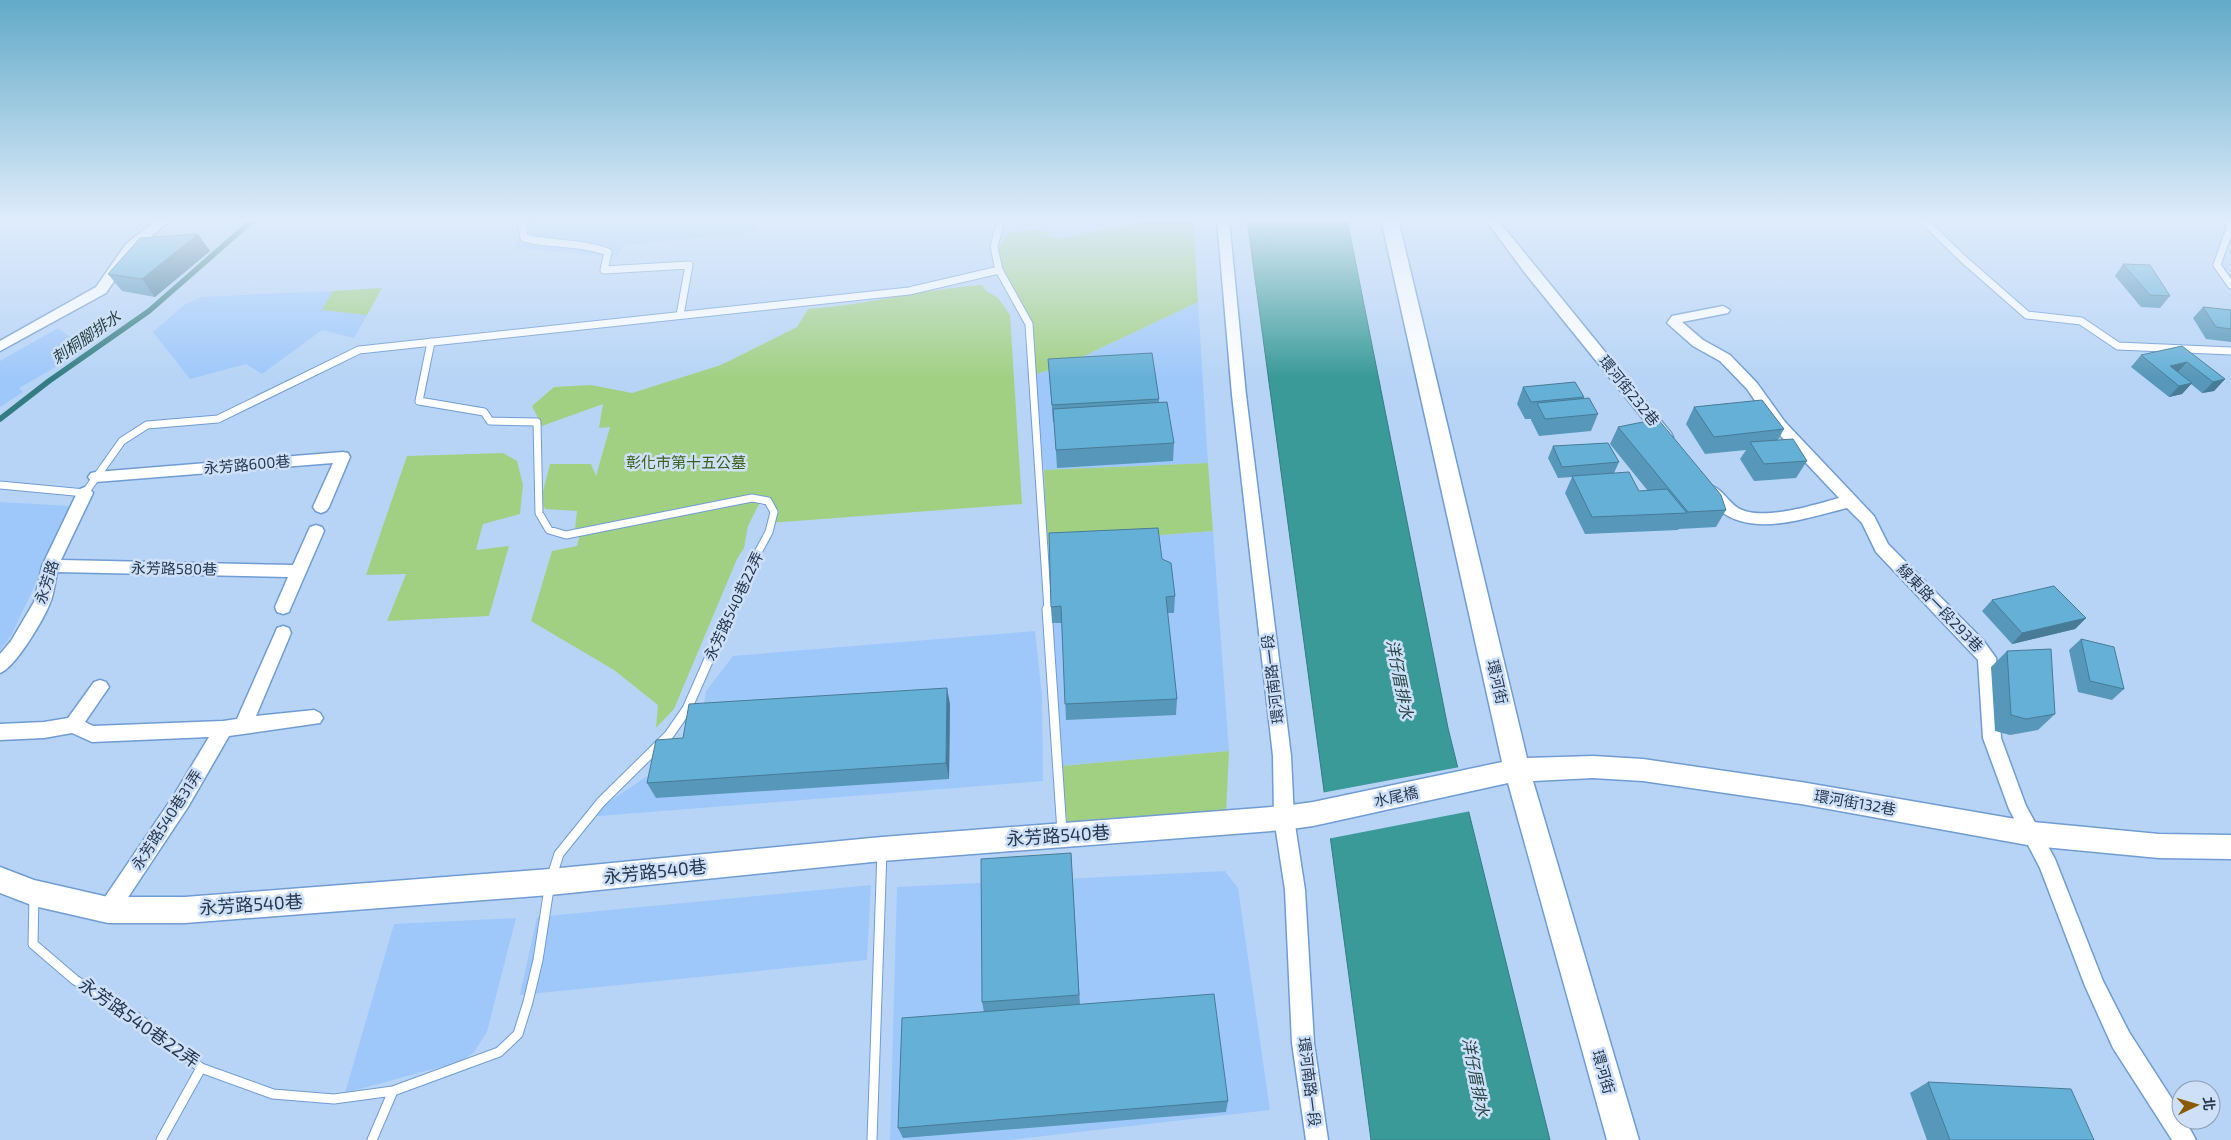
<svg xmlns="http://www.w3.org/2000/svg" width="2231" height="1140" viewBox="0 0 2231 1140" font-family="'Exo 2','Noto Sans TC',sans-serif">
	<rect width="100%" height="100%" fill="#b7d4f6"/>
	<!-- built -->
	<path fill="#9fc8fa" d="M526 219H756L754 232 623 245 618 257 514 248Z
		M333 291 323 310 367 315 354 338 322 330 262 374 246 364 190 379 153 332 184 305 201 297Z
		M1198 302 1208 463 1044 470 1033 375 1067 364Z
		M58 328 87 349 19 388 23 392 0 407V361Z
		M0 502 72 506 12 634 0 650Z
		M1213 531 1229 751 1061 766 1047 544Z
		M1035 631 1042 696 1043 781 586 817 658 769 702 717 706 691 733 656Z
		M1225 871 1238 888 1270 1110 1009 1140H890L897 887Z
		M871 885 867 960 520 995 537 917Z
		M516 918 487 1032 474 1052 462 1061 345 1093 394 924Z"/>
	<!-- green -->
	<path fill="#a2d083" d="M1159 219H1193L1198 302 1067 364 1033 375 1028 332 996 272 995 255 1009 232C1022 232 1032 228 1045 231L1048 237 1062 238Z
		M982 285 986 291 998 298 1010 315 1022 504 769 523V501L762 498 748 526 744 548 737 559 674 709 656 728 658 705 614 670 531 621 552 551 577 546 581 529H575L577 511 545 509 541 499 550 464H591L596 476 610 427 599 428 603 404 542 426 532 406 554 387 591 385 632 393 721 365 797 327 808 309C866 305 923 289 982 285Z
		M382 288 367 315 322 310 333 291Z
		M503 453 517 461 523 485 520 514 483 524 476 550 509 546 489 616 387 621 406 574 366 575 407 456Z
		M1208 463 1213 531 1047 544 1044 470Z
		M1229 751 1226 815 1068 829 1061 766Z"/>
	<!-- water -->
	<path fill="#399a98" stroke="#337d82" d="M1247 219H1347L1448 728 1550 1140H1371Z"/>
	<!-- pier -->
	<path fill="#b7d4f6" d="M1460 767 1471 811 1327 839 1321 793Z"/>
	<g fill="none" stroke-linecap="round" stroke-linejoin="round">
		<!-- stream -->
		<path stroke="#337d82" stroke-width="5.5" d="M0 419 49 381 149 311 254 219"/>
		<defs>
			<path id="lane-far1" d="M524 219 522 225 524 238C552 245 581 242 608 252L604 270 689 265 680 315
				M1001 219 994 247 999 270 1029 324 1048 610
				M1922 219 1962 258 2027 315 2081 321 2118 346 2231 351
				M2223 219 2231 225 2217 265 2231 285
				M431 342 419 401 484 412 490 421 537 422 539 513 549 530 566 535 752 498 768 501 774 512 769 532 749 569 731 610
				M0 485 85 493 122 441 147 425 218 419 359 350 909 291 999 270"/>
			<path id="lane" d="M1047 609 1062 832
				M34 896 33 944 75 980 135 1016 201 1068 273 1094 334 1099 393 1091 499 1052 518 1034 528 1002 538 960 550 882 559 854 601 802 669 735 687 709 731 609
				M161 1140 201 1068
				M372 1140 393 1091
				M872 1140 882 851"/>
			<path id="street" d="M158 219H172L135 250 106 293 0 351V341L96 287 126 244Z
				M1217 219H1229L1246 395 1291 756 1294 818 1305 890 1314 1043 1328 1140H1306L1292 1043 1285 890 1274 818 1273 756 1232 395Z
				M1485 219H1497L1671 433 1673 437 1671 441H1661L1525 273Z
				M1723 306 1730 310 1728 313 1682 322 1703 340 1730 355 1757 383 1785 422 1874 516 1888 544 1983 640 1996 658 2001 738 2026 806 2055 859 2103 981 2129 1032 2181 1113V1120H2185L2196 1140H2172L2113 1048 2085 986 2040 868 2009 809 1983 738 1978 660 1876 552 1862 523 1847 508C1798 520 1734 545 1702 490L1705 486C1720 482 1728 505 1742 510 1766 520 1814 505 1839 498L1775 430 1747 389 1720 361 1693 346 1667 323 1672 316Z
				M343 452 348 453 350 457 329 507 326 511 321 513 316 511 313 507 333 463 96 482 91 481 88 477 91 473 96 472Z
				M85 487 90 489 93 493 61 560 293 565 310 527 316 525 322 527 324 531 291 607 289 612 283 614 277 612 275 607 288 577 57 572C55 582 54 594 50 603 44 619 15 668 0 673V654L11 641 34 602 42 566 77 493 80 489Z
				M283 626 289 628 291 633 256 716 314 710 320 713 323 718 320 723 229 736 188 807 115 917 108 920 101 917 98 910 101 903 174 795 209 737 92 742 72 733 44 738 0 740V724L44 722 68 718 94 682 100 680 106 682 109 687 85 722 93 726 223 721 237 719 275 633 277 628Z"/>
			<path id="secondary" d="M1381 219H1398L1527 758 1593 756 1643 759 1801 782 2033 822 2159 834 2231 835V859L2159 858 2033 846 1801 804 1643 781 1593 778 1533 781 1639 1140H1607L1508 783 1313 826 1284 830 882 861 550 895 185 923H108L34 906 0 893V867L34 880 108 897H185L550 869 882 837 1284 806 1313 802 1502 762Z"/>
		</defs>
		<!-- lane-far1 casing -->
		<use href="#lane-far1" stroke="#6f9cd2" stroke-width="9"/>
		<!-- lane casing -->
		<use href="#lane" stroke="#6f9cd2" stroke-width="11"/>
		<!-- street casing -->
		<use href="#street" stroke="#6f9cd2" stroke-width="3"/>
		<!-- secondary casing -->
		<use href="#secondary" stroke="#6f9cd2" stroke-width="3"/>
		<!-- lane-far1 -->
		<use href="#lane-far1" stroke="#fff" stroke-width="7"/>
		<!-- lane -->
		<use href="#lane" stroke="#fff" stroke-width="9"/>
		<!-- street -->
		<use href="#street" fill="#fff" fill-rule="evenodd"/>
		<!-- secondary -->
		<use href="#secondary" fill="#fff" fill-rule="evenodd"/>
	</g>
	<!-- wall -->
	<path fill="#5797b9" d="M198 234 210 251 155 297 122 291 108 274Z
		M2123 264 2170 296 2160 308 2141 307 2115 276Z
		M2203 307 2231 310V342L2206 339 2193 318Z
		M2182 346 2225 379 2214 391 2202 393 2191 384 2182 394 2169 397 2131 367 2141 355Z
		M1048 359 1159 399V403L1174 443 1173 461 1057 468 1054 422H1053Z
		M1523 387 1584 397 1583 399 1598 414 1591 431 1539 436 1531 420V419H1525L1517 404Z
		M1694 407 1784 429 1778 440 1807 461 1796 478 1754 481 1740 459 1746 450 1705 454 1686 424Z
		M1618 427 1726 510 1716 527 1679 529 1678 530 1585 534 1565 493 1572 477 1558 478 1548 458 1553 446 1619 462 1614 473 1639 491H1648L1610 444Z
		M1162 559 1175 596 1174 613H1167L1177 699 1176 715 1066 720 1062 623H1052L1051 607Z
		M1992 600 2086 618 2075 629 2012 644 1982 611Z
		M2081 639 2124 689 2112 700 2078 692 2069 650Z
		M2007 651 2055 714 2038 730 2010 735 1995 731 1991 667Z
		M950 704 949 779 656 798 647 783 683 738Z
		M1071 853 1080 1005 1228 1101 1226 1112 903 1138 898 1128 984 1012 982 1002Z
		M1928 1082 2094 1140H1927L1910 1093Z"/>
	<!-- shaded-wall -->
	<path fill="#477b96" d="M198 234 210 251 155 297 142 279Z
		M2187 362 2177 373 2170 366Z
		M2225 379 2214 391 2202 393 2213 382Z
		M2192 383 2182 394 2169 397 2179 386Z
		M2086 618 2075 629 2012 644 2022 633Z
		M947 688 950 704 949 779 946 763Z"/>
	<!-- building -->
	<path fill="#65b0d7" stroke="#477b96" d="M198 234 142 279 108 274 140 238Z
		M2123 264 2150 265 2170 296 2150 295Z
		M2203 307 2231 310V329L2216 327Z
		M2182 346 2225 379 2213 382 2187 362 2170 366 2192 383 2179 386 2141 355Z
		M1152 353 1159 399 1052 405 1048 359Z
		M1575 382 1584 397 1531 402 1523 387Z
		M1589 398 1598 414 1545 419 1537 403Z
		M1762 400 1784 429 1714 437 1694 407Z
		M1167 402 1174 443 1056 450 1053 409Z
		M1658 419 1721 495 1726 510 1688 512 1618 427Z
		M1793 439 1807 461 1764 464 1750 442Z
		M1608 443 1619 462 1562 467 1553 446Z
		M1629 472 1639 491 1667 489 1687 513 1592 517 1572 476Z
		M1158 528 1162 559 1171 563 1175 596 1166 597 1177 699 1065 704 1061 606 1051 607 1049 533Z
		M2054 586 2086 618 2022 633 1992 600Z
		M2081 639 2114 647 2124 689 2090 681Z
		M2051 649 2055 714 2026 719 2011 715 2007 651Z
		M947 688 946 763 647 783 656 740 683 738 689 704Z
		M1071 853 1079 995 982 1002 981 859Z
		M1214 994 1228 1101 898 1128 902 1018Z
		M1928 1082 2071 1089 2094 1140H1950Z"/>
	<!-- sky -->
	<linearGradient id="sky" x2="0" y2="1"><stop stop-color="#62aac8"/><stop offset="0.58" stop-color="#dfecfb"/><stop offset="1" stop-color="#dfecfb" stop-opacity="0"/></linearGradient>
	<rect width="2231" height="378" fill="url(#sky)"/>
	<g text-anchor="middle" stroke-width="5" stroke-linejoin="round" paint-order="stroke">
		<!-- street labels -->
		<g font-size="15" fill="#25384e" stroke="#cde0f7">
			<text transform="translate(1629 391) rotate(51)" y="5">環河街232巷</text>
			<text transform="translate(247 465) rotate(-5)" y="5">永芳路600巷</text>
			<text transform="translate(174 569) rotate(1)" y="5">永芳路580巷</text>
			<text transform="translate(47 582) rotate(-72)" y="5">永芳路</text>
			<text transform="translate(734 606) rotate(-65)" y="5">永芳路540巷22弄</text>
			<text transform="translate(1940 608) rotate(46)" y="5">線東路一段293巷</text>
			<text transform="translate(1273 679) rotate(-97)" y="5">環河南路一段</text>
			<text transform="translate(1497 682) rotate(77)" y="5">環河街</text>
			<text transform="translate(1396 797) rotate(-12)" y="5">水尾橋</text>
			<text transform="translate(1855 803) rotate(10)" y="5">環河街132巷</text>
			<text transform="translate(167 820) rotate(-57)" y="5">永芳路540巷31弄</text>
			<text transform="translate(1603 1072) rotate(74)" y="5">環河街</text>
			<text transform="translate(1309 1082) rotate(83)" y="5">環河南路一段</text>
		</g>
		<!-- park labels -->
		<g font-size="15" fill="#3b601a" stroke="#cde0f7">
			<text x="686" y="468">彰化市第十五公墓</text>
		</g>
		<!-- water labels -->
		<g font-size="16" font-style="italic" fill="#274544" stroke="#cde0f7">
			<text transform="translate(86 337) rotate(-35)" y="6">刺桐腳排水</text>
			<text transform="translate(1400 679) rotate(79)" y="6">洋仔厝排水</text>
			<text transform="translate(1476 1077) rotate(79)" y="6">洋仔厝排水</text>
		</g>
		<!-- near-street labels -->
		<g font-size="18" fill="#25384e" stroke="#cde0f7">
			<text transform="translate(1058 836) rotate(-4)" y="6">永芳路540巷</text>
			<text transform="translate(655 872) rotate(-6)" y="6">永芳路540巷</text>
			<text transform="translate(251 905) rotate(-4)" y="6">永芳路540巷</text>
			<text transform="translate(139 1023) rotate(35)" y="6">永芳路540巷22弄</text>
		</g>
	</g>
	<!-- north arrow -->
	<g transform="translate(2196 1105) rotate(85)"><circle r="24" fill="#cde0f7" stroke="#8a9db3"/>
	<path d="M0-4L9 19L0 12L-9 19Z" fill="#8b5b01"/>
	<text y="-8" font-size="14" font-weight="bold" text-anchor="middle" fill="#25384e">北</text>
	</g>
</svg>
